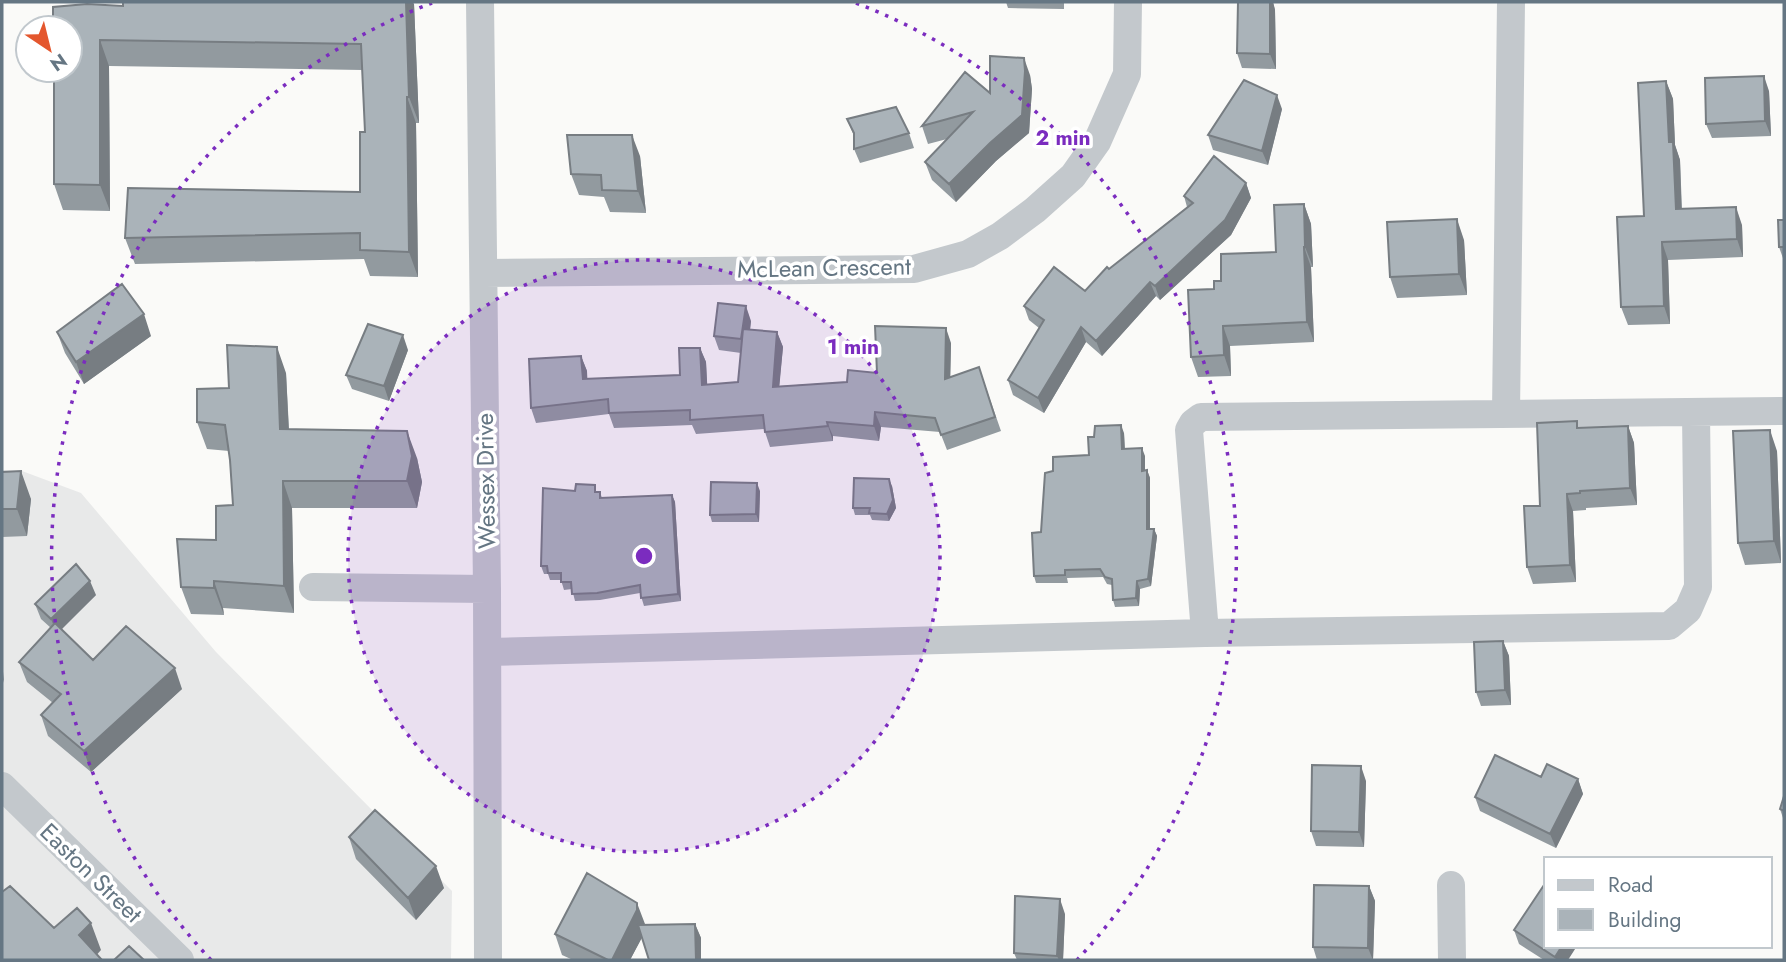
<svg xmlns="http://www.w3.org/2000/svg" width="1786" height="962" viewBox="0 0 1786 962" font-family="Jost,sans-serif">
	<rect width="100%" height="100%" fill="#fafaf8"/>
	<!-- built -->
	<path fill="#e8e9e9" d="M2 470 22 471 81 493 216 652 452 891 451 960H2Z"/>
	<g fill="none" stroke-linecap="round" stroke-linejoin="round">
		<!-- street -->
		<path stroke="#c3c8cc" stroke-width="28" d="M480 2 487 589 488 960
			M484 273 914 269 968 254 1000 236 1035 210 1073 176 1097 142 1127 74 1128 2
			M1506 413 1511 2
			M313 587 487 589
			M1205 633 1189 430 1193 423 1201 417 1784 411
			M488 652 1205 633 1669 626 1688 610 1698 587 1696 412
			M2 786 180 960
			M1451 885 1452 960"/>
	</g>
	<!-- wall -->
	<path fill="#929a9f" d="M1006 2H1064V9L1008 8Z
		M1238 2H1273L1275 10 1276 69 1242 68 1237 53Z
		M414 4 419 123H416L418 277 370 276 364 259 135 264 125 238 360 192 365 132 362 70 109 66 110 211 63 210 54 184V70L123 6Z
		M1030 75 1032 89 1029 133 996 161 956 202 932 180 925 162 947 139 928 144 922 126 990 93Z
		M1666 81 1673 99 1675 145 1680 160 1682 209 1742 225 1743 257 1668 260 1670 324 1628 325 1621 307 1644 216Z
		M1769 91 1771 136 1712 138 1706 124Z
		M1282 109 1268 165 1213 150 1208 135Z
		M847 119 909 133 914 148 860 163 854 149V136Z
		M640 156 646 213 610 212 604 197 579 195 571 174Z
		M1246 183 1251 198 1231 235 1160 300 1156 296 1102 356 1086 342 1044 413 1013 395 1008 380 1039 328 1029 320 1024 306 1085 291 1109 269 1187 207 1184 196Z
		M1304 204 1311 224 1313 267H1311L1314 342 1230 346 1231 376 1198 377 1191 357 1214 289 1221 281 1276 252Z
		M1784 220V261L1779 247Z
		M1464 240 1467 295 1397 298 1390 277Z
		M751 321 750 330 777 332 783 347 779 386 847 382 877 373 951 343 950 377 984 382 1001 431 947 450 940 432 881 427 879 441 833 436V441L770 447 764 429 696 434 692 425 614 428 609 414 536 423 531 408 581 356 587 371V379L680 375 700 348 706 362 707 385 738 382 741 353 719 350 714 336Z
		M57 332 151 336 84 384 65 353Z
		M408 350 389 401 352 389 346 375Z
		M286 373 289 429 417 458 422 482 417 508H292L294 613 223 608 224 615 191 614 181 587 216 540 233 505 229 451 207 449 197 422 229 388Z
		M1628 426 1634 443 1637 505 1586 508V510L1573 511 1576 582 1533 584 1527 567 1540 506 1579 428Z
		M1124 433 1125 449 1145 456V471L1147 470 1150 478V529H1154L1157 536 1151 586 1140 589 1139 606 1115 607 1113 600 1112 585 1107 584 1103 577 1067 578 1068 583H1036L1034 576 1053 471 1089 455Z
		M1777 451 1781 563 1745 565 1738 543Z
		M2 472 31 499 27 536 2 537Z
		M892 486 896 508 889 521 872 520 870 515H855L853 508Z
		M575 491 600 492 602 498 672 495 675 502 681 601 644 606 640 593 600 600 575 601 572 589 564 590 561 580H550L548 574H544L541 566Z
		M760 491 759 522H712L710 515Z
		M96 595 61 629 93 660 182 689 91 772 48 736 41 715 53 703 27 682 19 662 51 628 41 619 35 604Z
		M1503 641 1509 656 1511 705 1481 706 1476 692Z
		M1541 777 1578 779 1583 794 1556 848 1480 811 1475 797Z
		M1366 781 1364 847 1316 846 1311 831Z
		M1784 796V821L1780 809Z
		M349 837 444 888 416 920 356 859Z
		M1369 886 1375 901 1373 960H1317L1313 947Z
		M1065 914 1063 960H1017L1014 953Z
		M695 924 701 938 642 937 630 960H573L562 955 555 934 645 925Z
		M1514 930 1568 960H1544L1519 944Z"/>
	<!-- shaded-wall -->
	<path fill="#777d82" d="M406 2H413L414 4 419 123 409 97Z
		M1270 2H1273L1275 10 1276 69 1270 54Z
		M100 40 109 66 110 211 100 185Z
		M1024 58 1030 75 1032 89 1029 133 996 161 956 202 949 184Z
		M1764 76 1769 91 1771 136 1765 121Z
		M1666 81 1673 99 1675 145 1680 160 1682 227 1676 209 1669 142Z
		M1277 95 1282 109 1268 165 1262 151Z
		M407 97 416 123 418 277 409 252Z
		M632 135 640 156 646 213 638 191Z
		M1246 183 1251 198 1231 235 1160 300 1155 286Z
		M1304 204 1311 224 1313 267 1305 247Z
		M1736 207 1742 225 1743 257 1737 239Z
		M1457 219 1464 240 1467 295 1459 274Z
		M1662 242 1668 260 1670 324 1664 306Z
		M1304 247 1311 267 1314 342 1307 322Z
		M1150 282 1156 296 1102 356 1096 341Z
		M746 306 751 321 747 354 741 339Z
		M144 314 151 336 84 384 76 362Z
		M1223 326 1230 346 1231 376 1224 355Z
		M1081 327 1086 342 1044 413 1038 398Z
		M946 328 951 343 950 394 945 379Z
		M777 332 783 347 778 401 773 387Z
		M403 335 408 350 389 401 384 386Z
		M277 347 286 373 290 456 280 429Z
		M700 348 706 362 708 399 702 385Z
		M581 356 587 371 588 393 583 379Z
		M875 412 881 427 879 441 874 426Z
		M827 422 833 436V441L828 426Z
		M1121 425 1124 433 1125 457 1122 449Z
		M1628 426 1634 443 1637 505 1630 488Z
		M1770 430 1777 451 1781 563 1774 541Z
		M407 431 417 458 422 482 417 508 407 481Z
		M1142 448 1145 456V479L1142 471Z
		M1147 470 1150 478V537L1147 529Z
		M21 471 31 499 27 536 17 509Z
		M889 479 892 486 896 508 889 521 887 514Z
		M283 481 292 508 294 613 284 586Z
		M757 483 760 491 759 522 756 514Z
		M1567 494 1573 511 1576 582 1570 565Z
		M672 495 675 502 681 601 678 594Z
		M1154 529 1157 536 1151 586 1148 579Z
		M90 581 96 595 57 634 51 619Z
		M214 581 223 608 224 615 214 588Z
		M1137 581 1140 589 1139 606 1136 598Z
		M1503 641 1509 656 1511 705 1505 690Z
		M2 660 4 683 2 676Z
		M175 668 182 689 91 772 84 751Z
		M1361 766 1366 781 1364 847 1359 832Z
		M1578 779 1583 794 1556 848 1550 834Z
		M436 866 444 888 416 920 408 898Z
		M1369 886 1375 901 1373 960 1368 948Z
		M1060 899 1065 914 1063 960H1059L1057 956Z
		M637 903 645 924V932L630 960H612Z
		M91 923 101 950 92 960 79 935Z
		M695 924 701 938V960H696Z
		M1562 946H1577L1568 960H1556L1555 957Z"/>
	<!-- building -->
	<path fill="#aab3b9" stroke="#777d82" stroke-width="2" d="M123 2H406L409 97H407L409 252 360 250V233L125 238 128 188 360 192V132H365L361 44 100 40V185L54 184V70H70V28H53V7L87 4 123 6Z
		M1238 2H1270V54L1237 53Z
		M990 56 1024 58 1025 71 1022 115 990 143 949 184 925 162 973 112 922 126 965 72 990 93Z
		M1764 76 1765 121 1706 124 1705 78Z
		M1244 80 1277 95 1262 151 1208 135Z
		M1666 81 1669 142H1673L1676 209 1736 207 1737 239 1662 242 1664 306 1621 307 1617 217 1644 216 1638 83Z
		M896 107 909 133 854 149V133L847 119Z
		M567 135H632L638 191 602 190 601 175 571 174Z
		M1214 156 1246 183 1225 220 1155 286 1150 282 1096 341 1081 327 1038 398 1008 380 1044 320 1024 306 1054 267 1085 291 1107 267 1109 269 1193 203 1184 196Z
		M1304 204 1305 247H1304L1307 322 1223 326 1224 355 1191 357 1188 290 1214 289V281H1221V254L1276 252 1274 205Z
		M1457 219 1459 274 1390 277 1387 222Z
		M1778 220H1784V247H1779Z
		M122 284 144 314 76 362 57 332Z
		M718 303 746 306 741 339 714 336Z
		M368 324 403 335 384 386 346 375Z
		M875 326 946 328 945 379 979 367 995 417 941 435 935 418 875 412 874 426 827 422 828 426 765 432 763 415 690 420V410L609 413 608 399 531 408 529 359 581 356 583 379 680 375 679 348H700L702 385 738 382 743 329 777 332 773 387 847 382 848 370 877 373Z
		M227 345 277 347 280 429 407 431 412 456 407 481H283L284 586 214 581V588L181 587 177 539 216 540V506L233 505 230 460 225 425 197 422V389L229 388Z
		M1577 421V428L1628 426 1630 488 1580 491V493L1567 494 1570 565 1527 567 1524 506H1540L1537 423Z
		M1121 425 1122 449 1142 448V471L1147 470V529H1154L1148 579 1137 581 1136 598 1113 600 1112 579 1105 577 1100 569 1065 570V575L1034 576 1032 533 1041 532 1045 473 1053 471V457L1089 455 1088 437H1094L1095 426Z
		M1770 430 1774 541 1738 543 1733 431Z
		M21 471 17 509H2V472Z
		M854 478 889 479 893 500 887 514 869 513 870 508H853Z
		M711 482 757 483 756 514 710 515Z
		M576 484 595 485V492H600V498L672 495 678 594 641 598 640 585 597 593 572 594 571 582H561V573H548L547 566H541L543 488 575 491Z
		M76 564 90 581 51 619 35 604Z
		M55 623 93 660 126 626 175 668 84 751 41 715 61 694 19 662Z
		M1503 641 1505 690 1476 692 1474 642Z
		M1495 755 1541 777 1547 764 1578 779 1550 834 1475 797Z
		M1312 765 1361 766 1359 832 1311 831Z
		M1784 796V811L1780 809Z
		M375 810 436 866 408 898 349 837Z
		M587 873 637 903V910L612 960H608L555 934Z
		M1546 882V946H1562L1555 957 1514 930Z
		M1314 885 1369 886 1368 948 1313 947Z
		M10 886 54 928 77 908 91 923 79 935 102 960H2V892Z
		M1015 896 1060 899 1057 956 1014 953Z
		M695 924 696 960H649L638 925Z
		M129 946 144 960H114Z"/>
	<!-- distance rings -->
	<circle cx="644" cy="556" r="296" fill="#7b2cbf" fill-opacity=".12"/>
	<g fill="none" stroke="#7b2cbf" stroke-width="3.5" stroke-dasharray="3.5 7">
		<circle cx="644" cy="556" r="296"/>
		<path d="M211 960A592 592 0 0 1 432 3M856 3A592 592 0 0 1 1077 960"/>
	</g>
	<g text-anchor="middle" stroke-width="7" stroke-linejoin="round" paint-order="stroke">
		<!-- street labels -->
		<g font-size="24" fill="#657683" stroke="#fff">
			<text transform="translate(824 268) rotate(-1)" y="8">McLean Crescent</text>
			<text transform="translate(486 481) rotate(-91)" y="8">Wessex Drive</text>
			<text transform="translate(91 873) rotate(44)" y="8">Easton Street</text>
		</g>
	</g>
	<circle cx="644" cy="556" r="10" fill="#7b2cbf" stroke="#fff" stroke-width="3.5"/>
	<g font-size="21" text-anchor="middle" font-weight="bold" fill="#7b2cbf" stroke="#fff" stroke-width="7" stroke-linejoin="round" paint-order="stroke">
		<text x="1063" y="145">2 min</text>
		<text x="853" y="354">1 min</text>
	</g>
	<!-- border -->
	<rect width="1786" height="962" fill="none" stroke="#657683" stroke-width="7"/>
	<!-- legend -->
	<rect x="1544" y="857" width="228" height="91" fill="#ffffff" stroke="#c1c8cd" stroke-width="2"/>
	<rect x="1558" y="880" width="35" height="10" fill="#c3c8cc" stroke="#c1c8cd" stroke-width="2"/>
	<text x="1608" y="892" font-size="21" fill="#657683">Road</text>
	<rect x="1558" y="909" width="35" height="21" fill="#aab3b9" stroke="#c1c8cd" stroke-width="2"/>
	<text x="1608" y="927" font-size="21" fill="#657683">Building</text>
	<!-- north arrow -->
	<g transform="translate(49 49) rotate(145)"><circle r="33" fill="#ffffff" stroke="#c1c8cd" stroke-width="2"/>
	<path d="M0-5L12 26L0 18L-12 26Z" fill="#e4572e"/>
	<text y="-10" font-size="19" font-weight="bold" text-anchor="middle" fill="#657683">N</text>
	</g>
</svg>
